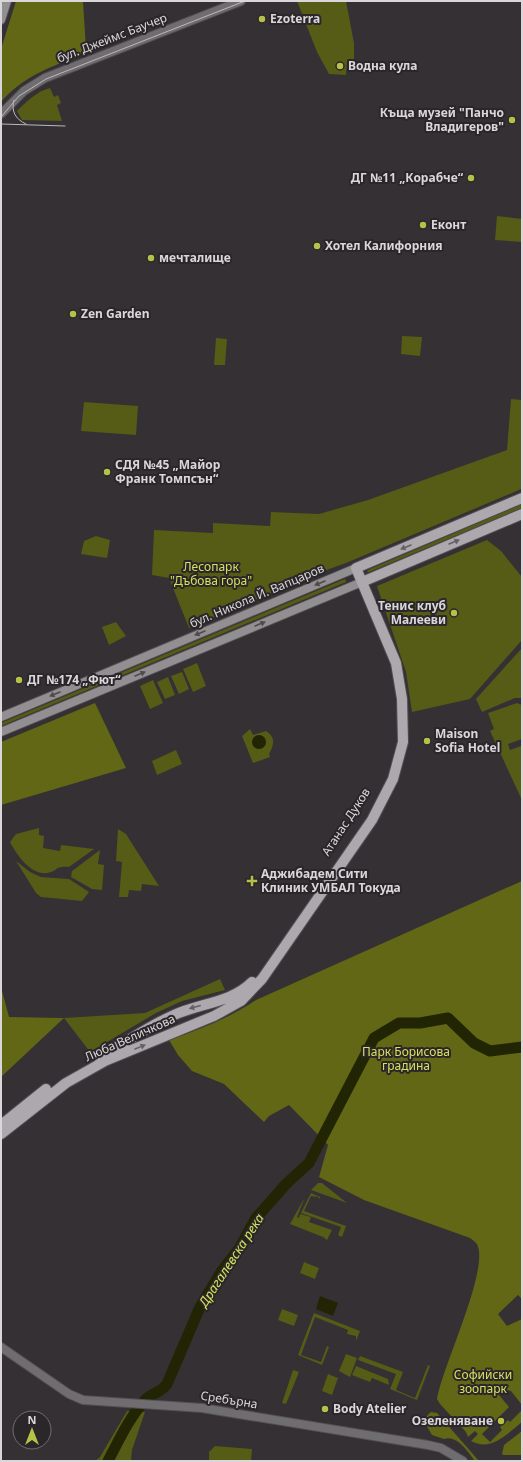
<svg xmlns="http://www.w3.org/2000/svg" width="523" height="1462" viewBox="0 0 523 1462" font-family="'Noto Sans',sans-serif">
	<rect width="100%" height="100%" fill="#343034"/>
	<!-- green -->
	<path fill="#565b15" d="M297 1H346L354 43V59L347 60 346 75 329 74 317 52Z
		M50 88 54 97 58 95 61 103 57 105 62 121 22 120 17 111C26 102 37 91 50 88Z
		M497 216 522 219V242L495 240Z
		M402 336 422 337 420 356 401 354Z
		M216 338 227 339 225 365H214Z
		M511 399 522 400V488L519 490 346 563 296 581 273 592 189 628 169 578 152 575 154 530 213 533V523L270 526 271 512 319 514 368 500 507 450Z
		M84 402 138 406 136 435 81 431Z
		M522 504V508L369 572H367L368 570Z
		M96 536 110 540 107 558 81 554 84 541Z
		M487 540 501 551 522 577V640L470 699 412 712 406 672 377 586Z
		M345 579 346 582 1 726V723Z
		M116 622 126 636 109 645 102 627Z
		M522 648V698H515L482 712 476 699Z
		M197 663 206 686 193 692 183 669Z
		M182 672 189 689 179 694 171 676Z
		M168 677 175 695 165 699 157 682Z
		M153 680 163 703 150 709 140 686Z
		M517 703 522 705V739L508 744 510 750 521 746 522 747 521 798 490 731 494 729 488 713Z
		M250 729 253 735 266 731C276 737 274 745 269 754L270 757 253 763 242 736Z
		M176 750 182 764 157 775 152 761Z
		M39 828V835L44 836 43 848 60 851 61 845 94 849 69 867C54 866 58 871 48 873 31 876 16 854 10 842L16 834Z
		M118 829 126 834 159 886 142 884 141 891 129 890 128 897H119L122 862 116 861Z
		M100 850 98 864 104 865 102 890 92 889 71 877 72 871Z
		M16 861 30 872 41 877 69 879 89 892 82 901 41 897 36 893Z
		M220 979 225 990 182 1001 156 1013 90 1052 64 1018 145 1013Z
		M318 1183H322L347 1203 311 1190Z
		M311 1193 320 1197V1199L318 1197 311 1196 304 1211 346 1226 342 1237 338 1235 341 1227 301 1213Z
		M305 1197 297 1217 299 1218 300 1214 311 1217 309 1222 332 1230 327 1240 323 1237 290 1224Z
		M304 1262 319 1268 315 1279 300 1273Z
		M282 1309 298 1315 294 1326 278 1320Z
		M314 1313 360 1331 356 1341V1336L347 1334 348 1330 315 1317 301 1355 321 1362 327 1346 329 1347 322 1365 298 1355Z
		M346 1354 357 1358 350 1377 339 1371Z
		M360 1356 403 1372 396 1390 415 1398 428 1365 430 1366 417 1400 390 1389 396 1374 358 1360Z
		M356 1366 388 1379 389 1385 372 1378 370 1382 352 1375Z
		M293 1370 299 1372 286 1404 282 1403Z
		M328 1374 338 1378 332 1395 322 1391Z
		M127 1411H133L106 1459 105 1461H95L100 1457Z
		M139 1412H145L132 1450 131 1461H111Z
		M215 1446 252 1449 251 1461H209V1452Z"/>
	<!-- forest -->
	<path fill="#616715" d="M16 1H83L86 49 84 54C53 66 23 76 1 102V49Z
		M95 703 126 768 1 805V742Z
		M522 881V1299L518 1295 498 1314 507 1326 522 1319V1405L511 1391 503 1389 499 1395 509 1407 482 1434 490 1442 502 1430 500 1427 508 1420 510 1422 521 1411 522 1422C507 1434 491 1452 471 1441L478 1434 475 1431 468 1437 466 1432 440 1404 437 1399C442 1367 490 1269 477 1244 475 1242 473 1240 470 1238L364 1200 319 1177 328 1145 289 1105 269 1116 264 1122 224 1084 192 1071 178 1055 169 1040C199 1030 229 1018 256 1000Z
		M1 987 9 1017 64 1018 1 1077Z
		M431 1412 437 1413 479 1461H475C468 1452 457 1434 444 1439L432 1435C427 1426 421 1419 431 1412Z
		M522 1431V1455H503L502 1454 504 1445Z"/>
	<!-- water -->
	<path fill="#222504" d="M252 742a7 7 0 1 1 14 0a7 7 0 1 1-14 0Z
		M320 1296 338 1303 333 1316 316 1309Z"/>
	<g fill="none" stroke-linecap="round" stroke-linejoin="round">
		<!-- river -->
		<path stroke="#222504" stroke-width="11" d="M108 1461C119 1440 129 1418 145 1400 151 1393 161 1393 167 1384L200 1307 221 1272 239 1249 256 1218 286 1184 309 1163 374 1038 399 1023H420L448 1018 474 1043 490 1051 522 1047"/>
		<defs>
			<path id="tertiary" d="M1 114 24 91 45 78 241 1
				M1 1347 69 1394 83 1400 202 1408 428 1445 441 1448 463 1461"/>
			<path id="secondary" d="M1 20 7 1
				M1 717 356 568
				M1 732 362 582"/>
			<path id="primary" d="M362 582 522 514
				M99 1057C125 1044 148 1026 174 1015 200 1003 231 1003 252 982
				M1 1125 46 1089
				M1 1134 66 1083 105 1061 214 1016 241 1001 262 979 372 820 393 779 403 742 402 699 396 663 356 568 522 498"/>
		</defs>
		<!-- tertiary casing -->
		<use href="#tertiary" stroke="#524e52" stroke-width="10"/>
		<!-- secondary casing -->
		<use href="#secondary" stroke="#524e52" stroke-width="10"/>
		<!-- primary casing -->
		<use href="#primary" stroke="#524e52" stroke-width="12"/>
		<!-- tertiary -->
		<use href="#tertiary" stroke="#706d70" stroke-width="8"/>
		<!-- secondary -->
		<use href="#secondary" stroke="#928f92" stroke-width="8"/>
		<!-- primary -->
		<use href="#primary" stroke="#ada8ad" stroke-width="10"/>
		<!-- tram -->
		<path stroke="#bcb8bc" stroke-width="1" d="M14 100C11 111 15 119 26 124
			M1 117 19 96 46 79 245 1
			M1 124 65 126"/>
	</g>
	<!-- one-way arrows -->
	<defs><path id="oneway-solid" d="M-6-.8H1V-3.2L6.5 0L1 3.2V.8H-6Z"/></defs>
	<g fill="#656065">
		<use href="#oneway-solid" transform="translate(454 542) rotate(-23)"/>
		<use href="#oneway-solid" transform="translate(406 547) rotate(157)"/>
		<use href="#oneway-solid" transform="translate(195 1007) rotate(165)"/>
		<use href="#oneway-solid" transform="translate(140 1047) rotate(-22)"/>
	</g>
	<g fill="#4e4b4e">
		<use href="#oneway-solid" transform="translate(320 583) rotate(157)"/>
		<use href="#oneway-solid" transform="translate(260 624) rotate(-23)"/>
		<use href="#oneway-solid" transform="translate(200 633) rotate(157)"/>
		<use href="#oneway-solid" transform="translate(140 674) rotate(-23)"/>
		<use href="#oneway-solid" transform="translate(55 694) rotate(157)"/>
	</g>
	<!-- markers -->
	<g fill="#b8c147" stroke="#2a262a" stroke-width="1.5">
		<circle cx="262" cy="19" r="4"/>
		<circle cx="340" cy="66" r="4"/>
		<circle cx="512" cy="120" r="4"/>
		<circle cx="471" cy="178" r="4"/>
		<circle cx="423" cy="225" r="4"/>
		<circle cx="317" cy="246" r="4"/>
		<circle cx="151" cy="258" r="4"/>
		<circle cx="73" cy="314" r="4"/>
		<circle cx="107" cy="472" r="4"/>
		<circle cx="454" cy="613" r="4"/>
		<circle cx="19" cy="680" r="4"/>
		<circle cx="427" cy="741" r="4"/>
		<path d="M250 875h4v4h4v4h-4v4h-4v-4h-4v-4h4z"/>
		<circle cx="325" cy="1409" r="4"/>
		<circle cx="501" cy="1421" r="4"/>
	</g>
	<g text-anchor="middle" stroke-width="4" stroke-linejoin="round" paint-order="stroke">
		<!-- poi labels -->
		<g font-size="12" font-weight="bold" fill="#dad7da" stroke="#2a262a" text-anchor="start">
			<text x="270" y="23">Ezoterra</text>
			<text x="348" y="70">Водна кула</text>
			<text x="504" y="117" text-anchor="end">Къща музей "Панчо<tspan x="504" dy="14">Владигеров"</tspan></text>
			<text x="463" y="182" text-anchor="end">ДГ №11 „Корабче“</text>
			<text x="431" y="229">Еконт</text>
			<text x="325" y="250">Хотел Калифорния</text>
			<text x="159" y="262">мечталище</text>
			<text x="81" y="318">Zen Garden</text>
			<text x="115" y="469">СДЯ №45 „Майор<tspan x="115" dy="14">Франк Томпсън“</tspan></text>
			<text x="446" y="610" text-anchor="end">Тенис клуб<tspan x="446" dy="14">Малееви</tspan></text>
			<text x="27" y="684">ДГ №174 „Фют“</text>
			<text x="435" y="738">Maison<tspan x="435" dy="14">Sofia Hotel</tspan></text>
			<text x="261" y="878">Аджибадем Сити<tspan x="261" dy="14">Клиник УМБАЛ Токуда</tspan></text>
			<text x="333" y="1413">Body Atelier</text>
			<text x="493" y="1425" text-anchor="end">Озеленяване</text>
		</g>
		<!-- street labels -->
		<g font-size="12" fill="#dad7da" stroke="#2a262a">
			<text transform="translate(112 38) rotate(-21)" y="4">бул. Джеймс Баучер</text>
			<text transform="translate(257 596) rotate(-23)" y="4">бул. Никола Й. Вапцаров</text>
			<text transform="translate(346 822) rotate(-57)" y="4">Атанас Дуков</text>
			<text transform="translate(130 1038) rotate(-24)" y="4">Люба Величкова</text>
			<text transform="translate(229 1400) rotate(9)" y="4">Сребърна</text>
		</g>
		<!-- park labels -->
		<g font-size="12" fill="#d7e15b" stroke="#2a262a">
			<text x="211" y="571">Лесопарк<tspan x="211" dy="14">"Дъбова гора"</tspan></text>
			<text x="406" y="1056">Парк Борисова<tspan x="406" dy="14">градина</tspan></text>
			<text x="483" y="1379">Софийски<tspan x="483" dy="14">зоопарк</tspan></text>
		</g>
		<!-- water labels -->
		<g font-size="13" font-style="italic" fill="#d7e25c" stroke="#2a262a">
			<text transform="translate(231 1260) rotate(-57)" y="5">Драгалевска река</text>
		</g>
	</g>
	<!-- border -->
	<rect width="523" height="1462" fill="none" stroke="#dad7da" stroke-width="4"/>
	<!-- north arrow -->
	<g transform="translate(32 1430)"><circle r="19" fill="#2a262a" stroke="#706d70"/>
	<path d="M0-3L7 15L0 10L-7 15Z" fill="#b8c147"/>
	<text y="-6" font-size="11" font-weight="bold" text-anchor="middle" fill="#dad7da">N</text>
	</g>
</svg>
